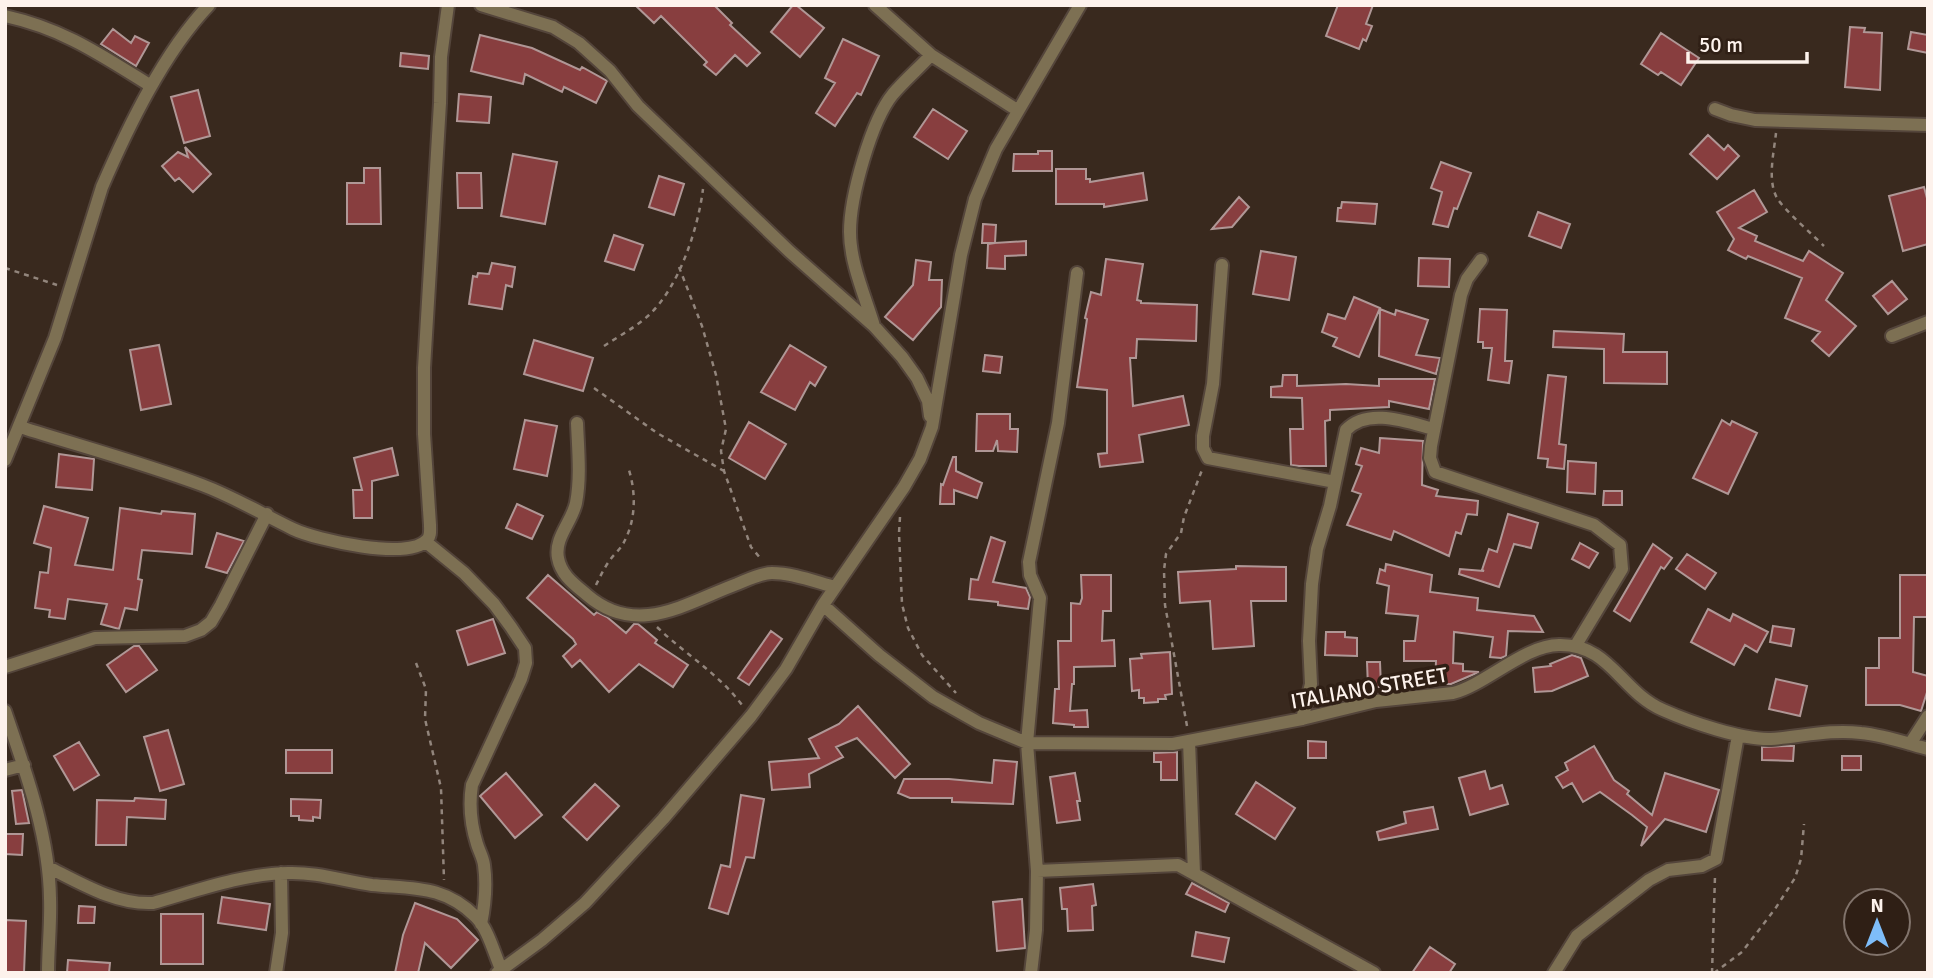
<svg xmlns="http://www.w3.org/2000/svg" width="1933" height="978" viewBox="0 0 1933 978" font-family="Signika,sans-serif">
	<rect width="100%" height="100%" fill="#39291e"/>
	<!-- building -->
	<path fill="#883e3f" stroke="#b09796" stroke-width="2" d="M635 5H714L732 23 730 25 760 53 747 66 735 55 716 75 704 65 707 62 661 16 654 23Z
		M793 5H796L824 28 800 57 771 32Z
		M1338 5H1373L1366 24 1372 26 1366 41 1363 39 1359 49 1326 36Z
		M1850 27 1865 28 1864 32 1882 33 1880 90 1845 87Z
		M113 29 131 43 135 36 149 43 136 66 101 44Z
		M1911 32 1928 35V53L1908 49Z
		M1661 33 1699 58 1681 85 1661 72 1658 75 1641 64Z
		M480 35 532 48 580 70 582 67 607 81 596 103 564 87 562 92 525 74 523 84 471 71Z
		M843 39 879 56 861 95 857 93 835 126 816 113 835 83 825 78Z
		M401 53 429 56 428 69 400 66Z
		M198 90 210 136 184 143 171 97Z
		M459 94 491 97 489 123 457 121Z
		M933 109 967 131 948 159 914 137Z
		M1708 135 1724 150 1728 145 1739 156 1717 179 1690 154Z
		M185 147 211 174 193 192 179 178 175 181 162 166 178 152 188 157Z
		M1038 151H1052V171H1013L1014 154H1038Z
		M513 154 557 162 545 224 501 216Z
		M1441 162 1471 173 1457 209 1454 208 1448 227 1433 224 1442 192 1431 188Z
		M364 168H380L381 224H347V183H364Z
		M1056 169H1086V179H1090V182L1143 173 1147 200 1104 207V204H1056Z
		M457 173H481L482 208H458Z
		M659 176 684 184 674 215 649 207Z
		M1924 187 1928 202V244L1903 251 1889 196Z
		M1754 190 1767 212 1739 228 1757 236 1755 241 1803 261 1809 251 1843 273 1826 300 1856 326 1829 356 1812 341 1820 332 1785 318 1802 278 1748 256 1746 259 1728 250 1734 239 1717 212Z
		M1239 197 1249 207 1232 227 1212 229Z
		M1342 202 1377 204 1375 224 1337 221 1338 208H1341Z
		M1538 212 1570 224 1561 248 1529 236Z
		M983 224 996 225 995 243 1026 241V255L1005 256V269L987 268 988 244 995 243H982Z
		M614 235 643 245 634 270 605 261Z
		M1261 251 1296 257 1289 300 1253 294Z
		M1419 258 1450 259 1449 287 1418 286Z
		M1106 259 1143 264 1137 300 1141 301V303L1197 305 1196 341 1137 339 1136 358H1130L1133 406 1183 396 1189 425 1139 435 1143 462 1100 467 1098 454 1107 453V390L1077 387 1087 319 1085 318 1091 292 1101 295Z
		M916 260 931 262 929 280H942L941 307 913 340 885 317 913 285Z
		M492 263 515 267 512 287 506 285 502 309 469 304 473 276 477 277 478 273 489 274Z
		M1892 281 1907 299 1888 314 1873 296Z
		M1354 297 1380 308 1359 357 1333 346 1337 338 1322 332 1328 314 1345 319Z
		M1380 309 1395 315 1396 310 1428 320 1416 355 1440 358 1436 374 1379 356Z
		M1480 309 1507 310 1505 361H1512L1509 383 1488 380 1492 348H1483V342H1478Z
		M1554 331 1624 334 1623 352H1667V384L1604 383V349L1553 347Z
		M534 340 593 358 583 391 524 374Z
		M159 345 171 404 141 410 130 350Z
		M790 345 826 367 815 386 810 382 795 410 761 392Z
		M985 355 1002 357 1000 373 983 371Z
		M1283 375H1297V386L1346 384 1379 386V379H1435L1429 409 1389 401V407L1330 410V420L1325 421 1326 466H1299L1291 465 1290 429H1303L1302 398 1271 397V387L1282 386Z
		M1548 375 1566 377 1559 444 1566 445 1564 469 1547 467 1548 459 1538 458Z
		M977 414H1010V429H1018L1017 452 998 451 997 440 993 451H976Z
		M525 420 557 426 547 476 514 469Z
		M1722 420 1730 425 1732 421 1757 433 1728 494 1693 478Z
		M749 422 786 444 765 479 729 458Z
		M1380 438 1423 441 1422 485 1438 490 1436 496 1478 501 1477 515 1467 514 1461 534 1456 532 1449 556 1394 531 1391 540 1347 525 1361 494 1352 491 1362 466 1356 464 1361 448 1379 453Z
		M392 448 398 475 372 481V518H354L353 490H362L354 458Z
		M59 454 94 459 92 490 56 487Z
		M953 457H956V471L982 483 977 498 954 490V504H940L941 484 943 485Z
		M1568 461 1596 463 1595 494 1567 492Z
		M1604 491H1622V505H1603Z
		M517 504 543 516 532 539 506 528Z
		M44 506 88 518 75 565 113 570 120 508 161 514 162 511 195 514 192 554 142 550 138 579 142 580 137 610 125 608 119 629 101 624 107 604 68 599 65 619 49 617 50 610 35 608 40 572 48 573 51 548 34 543Z
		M1508 514 1538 523 1531 548 1514 544 1499 587 1459 574 1460 569 1484 571 1482 570 1489 549 1497 552Z
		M217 533 244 541 227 573 206 567Z
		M991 537 1005 542 993 582 1026 588 1030 597 1028 609 998 605V602L969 599 971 579 978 580Z
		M1580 543 1598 553 1589 568 1572 559Z
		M1653 544 1672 558 1664 569 1661 567 1630 621 1614 611Z
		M1687 554 1716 573 1705 589 1676 569Z
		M1386 564 1432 575 1430 592 1478 598 1477 610 1534 616 1543 632 1508 631 1506 656 1501 658 1490 657 1493 637 1454 632 1453 663 1463 664V671L1479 672 1451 684H1435L1436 661H1404V641H1415L1418 616 1386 613 1389 586 1377 583 1380 569 1385 571Z
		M1236 566 1286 567V601H1251L1254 646 1213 649 1210 601 1180 603 1178 572 1236 569Z
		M548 575 594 615 597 612 607 617 626 633 634 624H638L657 640 655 643 688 665 673 687 639 664 609 692 580 660 572 667 563 656 576 644 573 639 527 598Z
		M1081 575H1111V611H1103L1102 641 1114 640 1115 666 1074 667V684H1072L1070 711 1087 710 1088 727H1074V725L1053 723 1055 689H1059L1058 641H1071V603L1080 604 1082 598Z
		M1900 575H1928V617H1914L1913 672 1928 676V689L1921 711 1900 705H1866V668H1879V638H1900Z
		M1708 609 1730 621 1733 614 1768 632 1757 652 1745 645 1734 665 1691 642Z
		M493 619 505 653 468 665 457 631Z
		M1773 626 1794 629 1791 646 1770 642Z
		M771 631 782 639 749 685 738 678Z
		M1326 632H1345V637L1357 638V656L1325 655Z
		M134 646H139L157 670 126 692 107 665Z
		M1170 652 1172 694 1165 695 1166 699H1158V702L1144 703V698H1139V690L1132 691 1130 659 1142 658 1141 654Z
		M1572 655 1581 658 1588 676 1552 691 1535 692 1533 668 1551 666 1550 664Z
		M1367 662H1380L1381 687H1368Z
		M1776 679 1807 686 1800 716 1769 709Z
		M858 706 910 764 895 778 857 738 836 747 843 757 809 774 810 787 772 790 769 762 819 758 809 739 839 724Z
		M168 730 184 784 160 791 144 737Z
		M1308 741 1326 742V758H1308Z
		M79 742 99 775 74 790 54 756Z
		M1594 746 1614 780 1629 791 1627 794 1652 815 1665 773 1719 790 1706 832 1665 819 1641 846 1647 827 1632 815 1600 792 1583 802 1572 783 1563 788 1556 777 1568 770 1565 763Z
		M1787 746H1794L1793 761 1762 760V747Z
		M286 750H332V773H286Z
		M1177 752V780H1161V762H1154V753Z
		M1842 756H1861V770H1842Z
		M994 760 1017 762 1013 804 952 802V798H910L898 793 904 779H949L992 783Z
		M1485 771 1490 789 1502 785 1508 804 1470 815 1459 778Z
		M506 773 542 815 515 838 480 796Z
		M1075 773 1080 801H1077L1080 820 1057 823 1050 777Z
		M1256 782 1295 808 1275 839 1236 814Z
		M595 784 619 806 587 840 563 817Z
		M22 790 29 823 16 824 12 791Z
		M741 795 764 799 754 858 746 857 728 914 709 908 721 865 730 867Z
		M135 798 166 800 165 819 127 817 126 845H96L97 800 134 801Z
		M291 799 321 800 320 818 313 817V821L299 820V816H291Z
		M1433 807 1438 829 1379 840 1377 832 1406 823 1404 812Z
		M5 834H23L22 855 5 854Z
		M1192 883 1229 903 1225 912 1186 894Z
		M1093 884 1096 905 1092 906 1093 930 1068 931 1067 909H1062L1060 888Z
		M222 897 270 904 266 930 218 923Z
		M1022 899 1025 948 997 951 993 902Z
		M415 903 457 919 478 940 451 968 425 943 418 973H395L403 935Z
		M79 906 95 907 94 923H78Z
		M161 914H203V964H161Z
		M5 920 26 921 24 973H5Z
		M1196 932 1229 938 1224 962 1192 956Z
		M1430 947 1455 964 1449 973H1412Z
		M68 960 110 963 109 973H67Z"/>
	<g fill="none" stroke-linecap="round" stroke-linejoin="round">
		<defs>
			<path id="street" d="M481 5 553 27 579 43 610 71 638 106 789 251 874 326 902 357 917 378 928 401 930 416
				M875 5 931 55 1017 110
				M5 16C64 29 101 55 151 86
				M1715 109 1731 115 1755 120 1928 125
				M1481 260 1467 279 1461 295 1431 446 1430 458 1435 472 1594 525 1620 545 1622 569 1576 645
				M1222 265 1213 384 1203 436V448L1208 458 1335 482
				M874 326C865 296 850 263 850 232 850 197 871 121 893 94 905 80 919 68 931 55
				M1892 336 1928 322
				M577 423C578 449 581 477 576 503 572 522 554 538 558 558 561 575 574 584 587 595 637 638 686 603 737 584 747 580 761 573 772 573 793 573 816 582 835 587
				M20 427C80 446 143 463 202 485 234 497 262 514 293 529 316 540 409 561 427 540 431 536 430 530 430 525L424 434V368L440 103 441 57 448 5
				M5 460 55 338 102 187C128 127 164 52 209 5
				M426 542 464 573 494 604 511 627 525 648 526 663 521 679 472 785C469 804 471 825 477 844 479 851 483 857 484 865 487 886 485 904 481 924
				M823 605 879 655 933 697 979 723 1027 743 1173 744 1302 719 1376 701 1453 693C1485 685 1525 645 1559 645 1610 644 1620 691 1663 710 1690 722 1742 740 1771 739 1801 737 1830 729 1861 733 1883 735 1906 743 1928 749
				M5 667 95 638 185 636 201 630 211 622 221 605 267 514
				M5 711C25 770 49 834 50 898 51 923 48 948 48 973
				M1302 719 1311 684 1309 641 1312 584 1317 549 1330 506 1346 430C1368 407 1407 422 1434 429
				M1189 741 1194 873
				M1910 744 1928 716
				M5 770 24 765
				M48 867C80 883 116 905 153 903 196 891 242 874 288 873 316 872 344 881 372 885 413 889 444 885 476 917 488 929 494 953 501 969
				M1037 871 1178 865 1374 973
				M276 973 282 933 281 873
				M497 973 542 940 585 903 663 819 751 716 786 669 823 605 904 487 920 459 932 427 961 255 975 199 996 149 1080 5
				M1031 973 1036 930 1037 871 1027 743 1040 598 1030 575 1029 562 1058 423 1077 273
				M1554 973 1577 936 1649 880 1668 870 1702 866 1716 859 1738 735"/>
		</defs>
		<!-- street casing -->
		<use href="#street" stroke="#54453b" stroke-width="16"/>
		<!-- path -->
		<path stroke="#92857c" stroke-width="2.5" stroke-dasharray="5 5" stroke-linecap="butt" d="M1776 133C1774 152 1767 180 1777 198 1784 210 1813 235 1824 246
			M679 267 702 326 716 375 726 429 721 451 724 471 751 547 761 559
			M5 268 57 285
			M604 346C619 336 636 327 649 315 679 287 698 229 703 189
			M594 388 657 433 724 471
			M900 517 899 533 902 604 908 628 922 655 956 693
			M596 585C600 577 604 568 610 560 614 554 621 549 624 542 636 520 636 493 629 470
			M657 627C685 654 719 674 742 705
			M416 663 426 689 425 719 441 788 444 880
			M1187 726 1165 605 1164 570 1166 554 1181 533 1184 517 1202 470
			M1712 973 1715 876
			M1714 973 1742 952 1775 909 1795 878 1801 859 1804 824"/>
		<!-- street -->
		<use href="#street" stroke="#7d7053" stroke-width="12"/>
	</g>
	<g text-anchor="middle" stroke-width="7" stroke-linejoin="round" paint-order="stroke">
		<!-- street labels -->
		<g font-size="21" fill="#fdf2ec" stroke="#2f1f15">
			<text transform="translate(1369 688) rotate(-10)" y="7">ITALIANO STREET</text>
		</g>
	</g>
	<!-- border -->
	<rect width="1933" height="978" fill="none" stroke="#fdf2ec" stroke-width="14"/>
	<!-- north arrow -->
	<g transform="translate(1877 922)"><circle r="33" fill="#2f1f15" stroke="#81736b" stroke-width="2"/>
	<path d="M0-5L12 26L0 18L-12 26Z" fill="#7ebdf9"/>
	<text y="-10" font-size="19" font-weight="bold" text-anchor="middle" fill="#fdf2ec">N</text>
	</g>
	<!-- scale -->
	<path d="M1688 52v10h119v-10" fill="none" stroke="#fdf2ec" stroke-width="3.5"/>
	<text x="1699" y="52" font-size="21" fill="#fdf2ec" stroke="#2f1f15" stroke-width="5" paint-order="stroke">50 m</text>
</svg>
